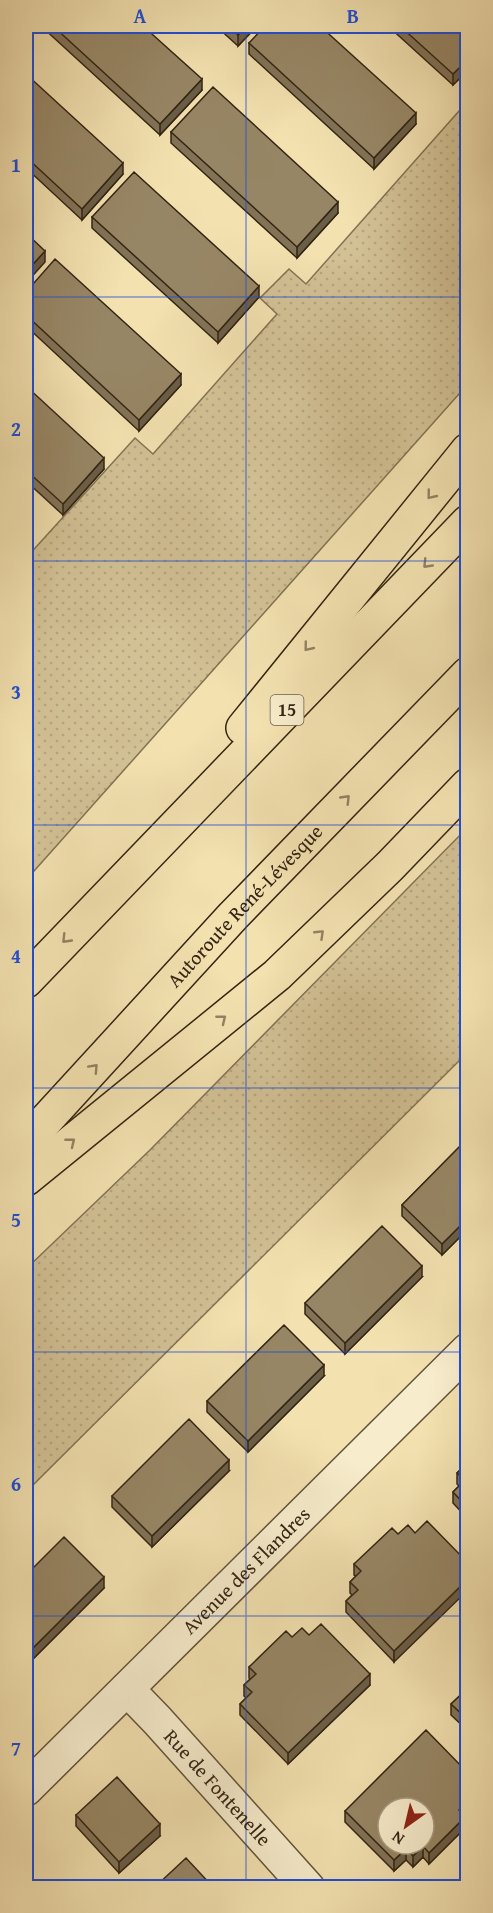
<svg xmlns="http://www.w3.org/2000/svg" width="493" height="1913" viewBox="0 0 493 1913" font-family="'Gentium Book Plus',serif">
	<defs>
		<pattern id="grass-dots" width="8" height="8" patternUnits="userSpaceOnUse" patternTransform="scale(1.5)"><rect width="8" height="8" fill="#d2c195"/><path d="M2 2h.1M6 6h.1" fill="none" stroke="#b5a680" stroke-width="1.8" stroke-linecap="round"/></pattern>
	</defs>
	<rect width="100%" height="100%" fill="#f3e1b0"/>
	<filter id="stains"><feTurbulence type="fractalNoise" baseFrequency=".00333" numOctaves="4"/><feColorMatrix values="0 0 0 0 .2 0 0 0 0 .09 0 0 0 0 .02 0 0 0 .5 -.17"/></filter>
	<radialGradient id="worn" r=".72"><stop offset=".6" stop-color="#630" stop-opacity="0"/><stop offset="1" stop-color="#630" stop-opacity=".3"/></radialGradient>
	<!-- grass -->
	<path fill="url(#grass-dots)" stroke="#827254" stroke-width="1.5" d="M467 102V385L26 880V558L135 438 153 454 277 314 260 298 289 269 306 284Z
		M467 828V1053L26 1492V1269L150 1150Z"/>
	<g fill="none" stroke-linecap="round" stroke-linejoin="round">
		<defs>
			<g id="street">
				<path id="s1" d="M127 1689 157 1720 308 1888"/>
				<path id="s2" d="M26 1789 468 1350"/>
			</g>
			<g id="highway">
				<path d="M243 728 468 450"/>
				<path d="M26 981 468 522"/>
				<path id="s3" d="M26 1142 233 916 468 674"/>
				<path d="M26 1179 277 975 390 866 468 785"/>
			</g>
		</defs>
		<!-- street casing -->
		<use href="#street" stroke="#63533a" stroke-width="36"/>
		<!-- highway casing -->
		<use href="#highway" stroke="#332413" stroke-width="36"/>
		<!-- street -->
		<use href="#street" stroke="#f7eccc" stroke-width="33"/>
		<!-- highway -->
		<use href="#highway" stroke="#f3e1b0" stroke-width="33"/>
	</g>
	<!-- wall -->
	<path fill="#827357" stroke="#332413" stroke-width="1.5" d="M41 26H143L202 90 160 135Z
		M216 26H257L238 46Z
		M388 26H468V70L453 85Z
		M249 43 416 124 374 169 249 54Z
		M26 74 123 174 82 220 26 168Z
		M171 132 338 213 297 258 171 143Z
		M92 217 259 297 218 343 92 228Z
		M26 292 181 385 139 431 26 326Z
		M26 386 104 469 63 515 26 481Z
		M468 1138V1229L442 1255 402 1216V1205Z
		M422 1277 345 1354 305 1314V1303Z
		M324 1376 248 1452 207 1412V1401Z
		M468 1449V1519L453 1503V1492L459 1486 457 1484V1473L463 1467 462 1466V1455Z
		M229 1471 152 1547 112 1507V1496Z
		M398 1534 394 1662 346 1612V1601L352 1595 350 1593V1582L356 1576 354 1575V1564Z
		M26 1575 104 1588 27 1665 26 1663Z
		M309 1635 370 1685 288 1764 240 1715V1704L246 1698 244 1696V1685L250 1679 249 1678V1667L292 1637Z
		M468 1688V1731L451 1715V1704Z
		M468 1773V1812L465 1815 466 1827 429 1864 423 1857 413 1867 406 1860 394 1871 345 1822V1811Z
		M76 1815 160 1836 119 1873 76 1826Z"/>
	<!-- shaded-wall -->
	<path fill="#6a5e47" stroke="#332413" stroke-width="1.5" d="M247 26H257L238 46V35Z
		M468 59V70L453 85V74Z
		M202 79V90L160 135V124Z
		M416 113V124L374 169V158Z
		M123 163V174L82 220V209Z
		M338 202V213L297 258V247Z
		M45 251V262L26 283V272Z
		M259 286V297L218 343V332Z
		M181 374V385L139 431V420Z
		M104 458V469L63 515V504Z
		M468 1218V1229L442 1255V1244Z
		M422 1266V1277L345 1354V1343Z
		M324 1365V1376L248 1452V1441Z
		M229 1460V1471L152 1547V1536Z
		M104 1577V1588L27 1665V1654Z
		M468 1579V1590L394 1662V1651Z
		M370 1674V1685L288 1764V1753Z
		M468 1786V1797L462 1791Z
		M468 1801V1812L459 1821V1810Z
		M466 1816V1827L429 1864V1853Z
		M160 1824V1836L119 1873V1862Z
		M423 1846V1857L413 1867V1856Z
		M406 1849V1860L394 1871V1860Z"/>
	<!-- building -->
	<path fill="#978665" stroke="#332413" stroke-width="1.5" fill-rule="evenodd" d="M53 26H143L202 79 160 124Z
		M228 26H247L238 35Z
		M265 26H320L416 113 374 158 249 43Z
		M400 26H468V59L453 74Z
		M26 74 123 163 82 209 26 157Z
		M213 87 338 202 297 247 171 132Z
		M134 172 259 286 218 332 92 217Z
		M26 233 45 251 26 272Z
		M55 259 181 374 139 420 26 315V292Z
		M26 386 104 458 63 504 26 470Z
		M468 1138V1218L442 1244 402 1205Z
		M382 1226 422 1266 345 1343 305 1303Z
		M284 1325 324 1365 248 1441 207 1401Z
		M189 1419 229 1460 152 1536 112 1496Z
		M468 1449V1461L462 1455Z
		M468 1463V1508L453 1492 465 1480 457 1473Z
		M427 1521 468 1563V1579L394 1651 346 1601 358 1590 350 1582 361 1571 354 1564 392 1528 398 1534 408 1525 415 1533Z
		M64 1537 104 1577 27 1654 26 1652V1575Z
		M321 1624 370 1674 288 1753 240 1704 252 1692 244 1685 256 1674 249 1667 286 1631 292 1637 302 1628 309 1635Z
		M468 1688V1720L451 1704Z
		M426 1730 468 1773V1786L462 1791 468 1796V1801L459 1810 466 1816 429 1853 423 1846 413 1856 406 1849 394 1860 345 1811ZM388 1808H424V1844H388Z
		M117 1777 160 1824 119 1862 76 1815Z
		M186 1858 213 1887H155Z"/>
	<!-- one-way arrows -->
	<defs><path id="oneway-chevron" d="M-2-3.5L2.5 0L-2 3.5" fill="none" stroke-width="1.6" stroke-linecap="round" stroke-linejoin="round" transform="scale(1.5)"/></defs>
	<g stroke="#938262">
		<use href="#oneway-chevron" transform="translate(431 495) rotate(129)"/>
		<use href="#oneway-chevron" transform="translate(427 564) rotate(134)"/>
		<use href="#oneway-chevron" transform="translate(308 647) rotate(129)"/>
		<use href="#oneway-chevron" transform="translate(346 799) rotate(-46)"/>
		<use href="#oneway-chevron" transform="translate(320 934) rotate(-44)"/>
		<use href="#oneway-chevron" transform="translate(66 939) rotate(134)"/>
		<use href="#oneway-chevron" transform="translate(222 1019) rotate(-39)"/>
		<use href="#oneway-chevron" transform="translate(94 1068) rotate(-47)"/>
		<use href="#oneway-chevron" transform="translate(71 1142) rotate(-39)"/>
	</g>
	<!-- grid -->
	<path fill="none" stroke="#1d4ed8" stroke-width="1.5" stroke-opacity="0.55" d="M246 26V1888M26 297H468M26 561H468M26 825H468M26 1088H468M26 1352H468M26 1616H468"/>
	<g text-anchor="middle" stroke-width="4.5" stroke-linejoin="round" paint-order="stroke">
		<!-- shield labels -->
		<rect fill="#f7eccc" stroke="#6e604a" stroke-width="1.5" x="270.5" y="695" width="33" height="30" rx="4.5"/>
		<g font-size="18" font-weight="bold" fill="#332413">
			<text x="287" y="716">15</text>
		</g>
		<!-- street labels -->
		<g font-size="20" fill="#332413" stroke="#f7eccc">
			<text dy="7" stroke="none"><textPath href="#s3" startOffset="322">Autoroute René-Lévesque</textPath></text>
			<text dy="7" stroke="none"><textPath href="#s2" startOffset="310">Avenue des Flandres</textPath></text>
			<text dy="7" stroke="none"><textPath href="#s1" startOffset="134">Rue de Fontenelle</textPath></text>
		</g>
	</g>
	<!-- margin -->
	<rect width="493" height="1913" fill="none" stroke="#f3e1b0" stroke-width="66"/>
	<!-- north arrow -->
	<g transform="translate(406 1826) rotate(214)"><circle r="28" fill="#f7eccc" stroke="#a99c82" stroke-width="1.5"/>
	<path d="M0-4.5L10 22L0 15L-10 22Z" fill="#8f2418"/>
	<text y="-9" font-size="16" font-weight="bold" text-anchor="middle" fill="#332413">N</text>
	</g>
	<rect x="33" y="33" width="427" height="1847" fill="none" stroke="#1d4ed8" stroke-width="2"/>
	<g font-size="20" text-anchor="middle" font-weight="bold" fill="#1d4ed8">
		<text x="140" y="23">A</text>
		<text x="353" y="23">B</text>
		<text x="16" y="172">1</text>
		<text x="16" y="436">2</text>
		<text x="16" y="699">3</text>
		<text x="16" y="963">4</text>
		<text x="16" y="1227">5</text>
		<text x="16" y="1491">6</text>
		<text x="16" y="1755">7</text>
	</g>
	<rect width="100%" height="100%" filter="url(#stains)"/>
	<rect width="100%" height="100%" fill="url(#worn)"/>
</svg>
